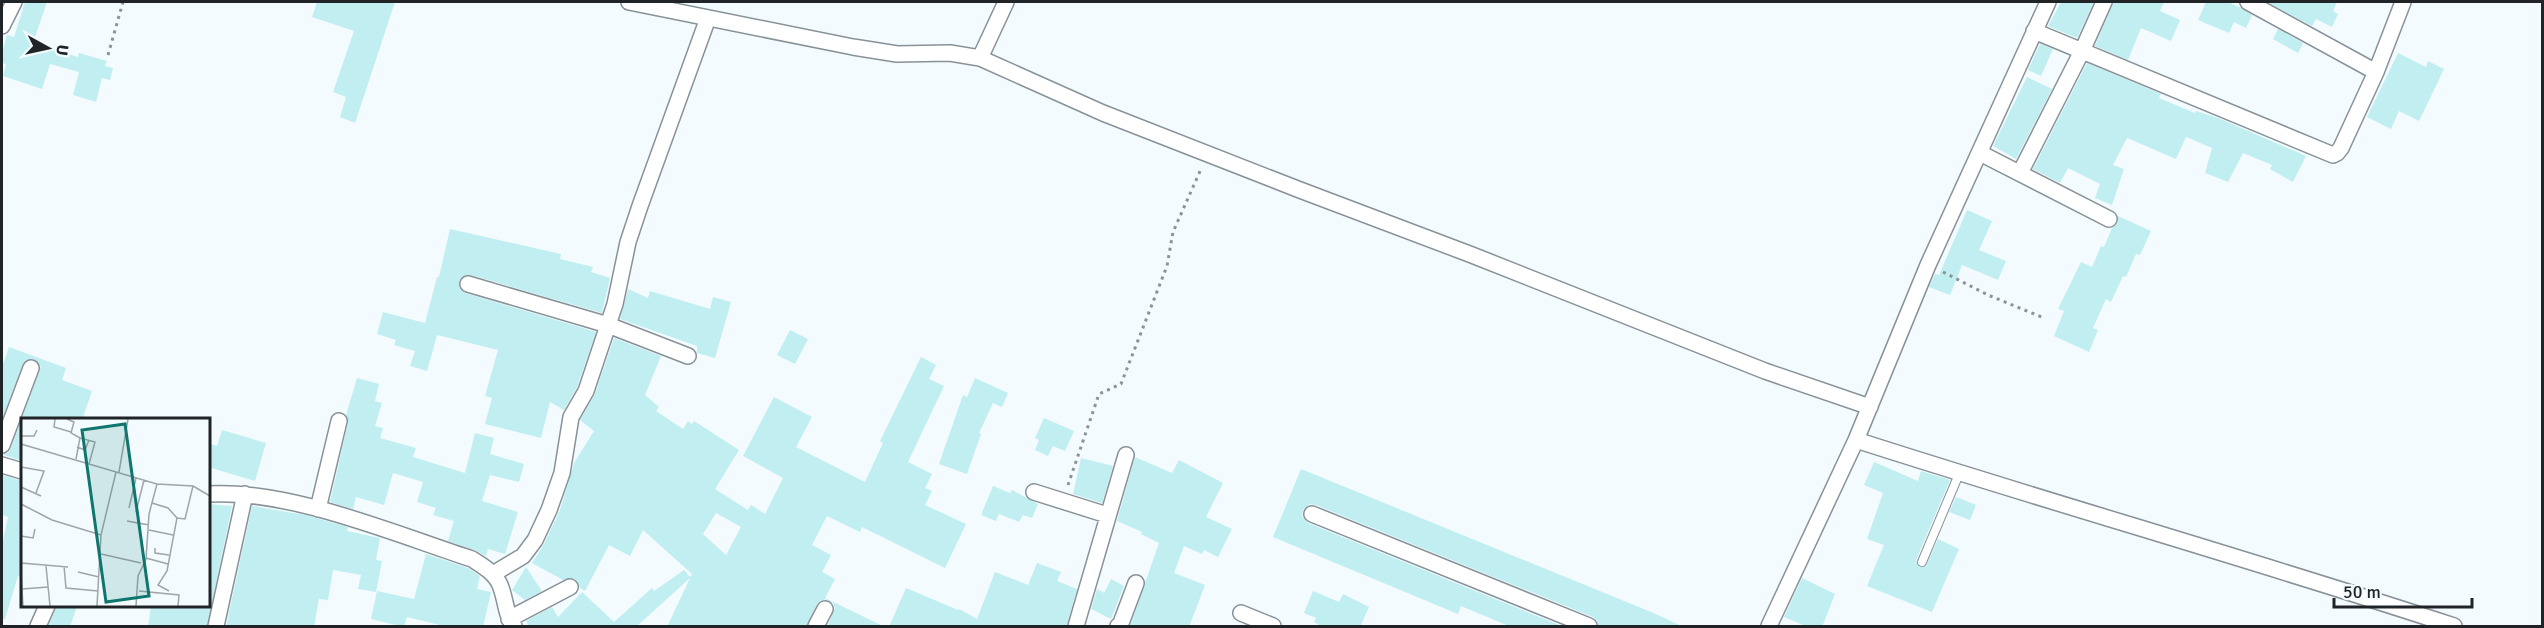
<svg xmlns="http://www.w3.org/2000/svg" width="2544" height="628" viewBox="0 0 2544 628" font-family="Signika,sans-serif">
	<rect width="100%" height="100%" fill="#f3fbff"/>
	<!-- building -->
	<path fill="#c1eef0" fill-rule="evenodd" d="M25 2H47L33 43 78 57 79 53 107 61 105 66 113 68 110 80 102 78 96 102 73 95 79 72 50 64 42 89 3 76 6 64 2 63V53L7 35 14 37Z
		M317 2H395L355 123 340 117 346 97 333 92 354 31 312 17Z
		M2061 2H2094L2077 38 2048 26Z
		M2114 2H2164L2160 11 2180 20 2171 41 2141 28 2128 60 2095 46Z
		M2206 2H2228L2239 7 2252 15 2246 28 2234 22 2229 33 2198 20Z
		M2267 2H2337L2333 11 2338 14 2332 27 2316 19 2312 26Z
		M2278 29 2303 43 2298 53 2273 39Z
		M2040 44 2053 49 2041 76 2028 70Z
		M2398 53 2426 67 2428 61 2444 69 2419 121 2399 111 2391 129 2367 117Z
		M2087 63 2161 94 2159 98 2195 113 2196 111 2218 118 2306 156 2293 182 2270 169 2272 165 2243 153 2228 182 2205 173 2212 148 2186 137 2176 159 2127 138 2113 165 2124 169 2112 205 2095 198 2100 184 2068 168 2060 183 2033 169Z
		M2027 77 2052 89 2016 159 1993 146Z
		M1967 210 1992 221 1979 250 2006 261 1998 280 1962 265 1950 295 1929 287 1935 274 1939 275Z
		M2118 216 2151 231 2140 255 2136 254 2126 277 2123 276 2111 302 2106 299 2093 328 2098 330 2089 352 2054 336 2064 311 2058 309 2081 262 2092 267 2101 246 2104 247 2112 228 2118 223Z
		M450 229 561 254 560 259 593 267 591 272 610 278 602 313 471 275H465L459 281V287L465 293 596 332 577 387 564 410 550 402 541 438 485 424 492 398 485 396 498 350 437 335 427 371 410 366 415 351 394 345 396 340 377 334 383 312 425 323 437 277H439Z
		M628 289 648 298 650 291 710 309 713 297 731 302 715 358 697 353V346L620 319Z
		M790 330 808 339 795 364 777 355Z
		M614 338 661 356 645 395 659 407 656 411 683 429 688 421 692 424 694 421 739 450 715 489 748 510 751 505 765 514 783 478 743 456 774 397 812 417 796 447 865 482 883 443 880 441 921 357 936 365 929 379 944 386 908 462 932 474 925 488 932 491 925 505 966 524 945 568 862 527 860 532 827 516 812 545 831 555 822 572 835 579 825 598 885 627H827L835 608 833 603 825 599 817 604 806 627H667L690 578 636 627H529L526 621 552 607 558 617 582 592 614 622 652 588 654 591 684 570 690 577 692 574 643 530 630 556 609 545 585 591 580 588 575 579 563 580 532 563 544 544 560 510 574 463 594 431 580 420 595 394ZM716 513 741 527 726 555 703 534Z
		M9 347 66 368 62 380 92 391 82 420H22V461L2 454 8 453 11 448 41 367 34 359 24 361 2 419V367Z
		M357 378 379 384 375 401 382 403 375 426 383 428 380 438 416 448 413 457 465 473 475 433 494 438 490 454 524 464 519 482 490 475 482 501 518 512 505 554 488 549 486 556 475 550 448 541 454 521 433 515 436 508 417 502 423 482 393 473 384 505 356 497 353 509 330 502 348 423 346 415Z
		M975 378 1008 393 1002 407 993 403 979 433 981 434 967 474 939 464 963 395 967 397Z
		M1044 418 1074 431 1065 451 1053 446 1048 456 1035 450 1039 440 1035 438Z
		M222 430 266 443 255 481 208 467V443L217 446Z
		M1135 457 1172 473 1179 460 1223 483 1206 517 1232 529 1218 557 1204 550 1202 554 1184 546 1174 573 1205 585 1189 627 1130 626 1159 543 1141 534 1142 532 1117 521Z
		M1081 458 1113 466 1102 503 1073 494Z
		M1874 462 1918 481 1921 471 1950 480 1916 560 1919 567 1926 566 1938 539 1959 549 1932 612 1867 586 1884 545 1867 539 1883 493 1864 485Z
		M1301 469 1651 612 1684 627H1599L1597 621 1593 617 1316 505 1310 504 1303 510 1302 516 1308 523 1564 627H1511L1461 606 1458 614 1273 537Z
		M2 475 22 481V578L18 576 5 619H2V545L8 517 2 515Z
		M993 486 1010 493 1012 490 1038 504 1032 518 1023 515 1019 522 999 514 996 521 981 515Z
		M1956 497 1976 505 1970 520 1949 512Z
		M208 504 232 506 207 627H148L151 606H208Z
		M252 506 305 515 348 527 347 531 380 538 376 560 382 561 376 592 358 589 361 575 333 570 328 600 319 599 314 627H226Z
		M426 554 468 568 480 576 477 589 491 592 483 627H448L407 617 404 627 371 619 377 591 414 599Z
		M1037 563 1061 572 1057 581 1077 589 1066 627H889L906 588 958 610 959 609 977 619 995 572 1028 585Z
		M526 567 542 591 525 600 512 590Z
		M1802 578 1835 594 1822 627H1808L1784 617Z
		M1111 579 1124 586 1111 619 1091 609 1097 589 1104 593Z
		M1313 591 1339 602 1343 594 1369 607 1360 627H1323L1314 622 1316 618 1304 613Z
		M57 606H77L70 627H48Z"/>
	<g fill="none" stroke-linecap="round" stroke-linejoin="round">
		<defs>
			<path id="lane" d="M1922 562 1959 474"/>
			<path id="street" d="M629 2 853 47 897 54 950 53 980 58 1103 113 1300 190 1472 255 1765 371 1870 407
				M2248 2 2376 72
				M2 26 14 2
				M2034 31 2333 155 2337 153 2341 148 2376 72 2403 2
				M980 58 1006 2
				M1980 153 2109 219
				M2020 173 2082 51 2104 2
				M468 284 608 325 688 356
				M1856 440C2055 504 2256 561 2454 626
				M2 445 31 368
				M2 465 22 471
				M1034 492 1107 515
				M208 494C289 489 395 534 472 559 483 566 495 573 500 585 506 599 505 614 514 626
				M318 509 339 421
				M1312 514 1589 626
				M493 574 523 556 535 540 549 510 562 473 571 417 586 391 615 304 628 242 640 206 708 18
				M1241 613 1273 626
				M509 619 570 587
				M38 626 47 606
				M216 626 245 494
				M816 626 825 609
				M1076 626 1126 455
				M1118 626 1121 623 1136 583
				M1769 626 1856 440 1928 265 2048 2"/>
		</defs>
		<!-- lane casing -->
		<use href="#lane" stroke="#879298" stroke-width="10"/>
		<!-- street casing -->
		<use href="#street" stroke="#879298" stroke-width="18"/>
		<!-- path -->
		<path stroke="#8c9295" stroke-width="3" stroke-dasharray="3 4.5" stroke-linecap="butt" d="M108 55 123 2
			M1943 272 1988 295 2044 318
			M1068 485 1099 394 1121 384 1167 266 1173 232 1201 169"/>
		<!-- lane -->
		<use href="#lane" stroke="#fff" stroke-width="8"/>
		<!-- street -->
		<use href="#street" stroke="#fff" stroke-width="15"/>
	</g>
	<!-- overview -->
	<g transform="translate(21 418)">
		<rect width="189" height="189" fill="#f3fbff"/>
		<path fill="none" stroke="#9fa5a9" stroke-width="1.5" d="M34 1 33 9 50 14M46 1 53 4 50 15 59 20 55 41M0 18H13L16 12M59 20 74 24 68 46M0 26 136 66 128 96 125 141 117 158 115 188M56 29 64 32 68 22M0 49 23 53 15 75M98 54 107 1M136 66 172 68 164 101 156 100M172 68 189 78M0 69 20 78M131 85 147 90 156 100 146 153 137 167 148 173M0 86 31 102 80 117M108 90 115 60M115 94 123 62M106 103 128 107M128 112 152 117M0 118 12 120 14 111M134 130V135L148 137M80 136 120 145M125 140 147 146M0 145 47 149M25 148 29 188M43 148 45 170 77 173M0 154 2 188M57 154 78 159M1 171 27 169M118 173 158 177 157 188M76 188 80 117 95 54"/>
		<path fill="#0f766e" fill-opacity="0.15" stroke="#0f766e" stroke-width="3" d="M104 6 128 178 85 184 61 12Z"/>
		<rect width="189" height="189" fill="none" stroke="#202427" stroke-width="3"/>
	</g>
	<!-- border -->
	<rect width="2544" height="628" fill="none" stroke="#202427" stroke-width="6"/>
	<!-- north arrow -->
	<g transform="translate(48 48) rotate(98)" stroke="#f3fbff" stroke-width="4.5" paint-order="stroke">
	<path d="M0-4.5L10 22L0 15L-10 22Z" fill="#202427"/>
	<text y="-9" font-size="16" font-weight="bold" text-anchor="middle" fill="#202427">U</text>
	</g>
	<!-- scale -->
	<path d="M2334 598v9h138v-9" fill="none" stroke="#202427" stroke-width="3"/>
	<text x="2343" y="598" font-size="18" fill="#202427" stroke="#f3fbff" stroke-width="4.5" paint-order="stroke">50 m</text>
</svg>
